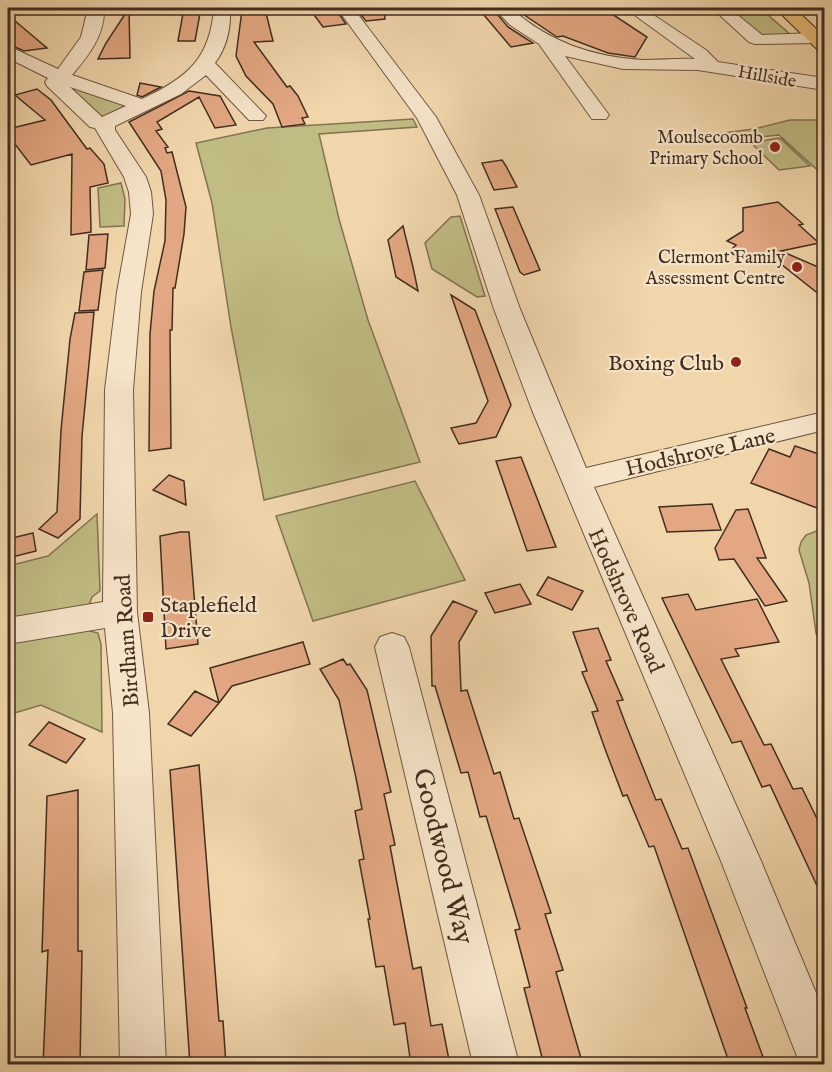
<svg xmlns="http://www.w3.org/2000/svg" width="832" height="1072" viewBox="0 0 832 1072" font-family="'IM FELL English',serif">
	<rect width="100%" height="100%" fill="#f1d6ac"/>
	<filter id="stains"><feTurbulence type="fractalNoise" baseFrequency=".00333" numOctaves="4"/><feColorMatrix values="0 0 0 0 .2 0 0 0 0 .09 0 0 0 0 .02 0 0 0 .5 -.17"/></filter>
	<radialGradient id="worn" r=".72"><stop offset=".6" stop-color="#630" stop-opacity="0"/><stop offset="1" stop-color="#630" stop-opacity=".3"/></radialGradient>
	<!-- green -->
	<path fill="#c1bc84" stroke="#827452" stroke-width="1.5" d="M727 8H760L792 36C753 39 755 33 727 8Z
		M62 81 130 104 104 117H98Z
		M413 119 417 127 319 134 339 219 368 320 420 462 264 500 231 327 212 203 196 143 267 128Z
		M790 120H824V176L779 135 722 141 715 134 754 129Z
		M778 138 781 139 810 166 779 170 751 143Z
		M121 183 125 199 124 226 100 227 98 188Z
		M460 216 485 296 477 297 432 269 425 243 451 217Z
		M415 481 465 580 313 621 276 516Z
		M97 514 100 591 92 597 89 605 73 611 8 622V566L48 556Z
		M824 528V654L816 633 809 583 799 550 801 542 806 535Z
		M78 628 98 633 101 644 102 732 41 705 8 715V639Z"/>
	<!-- building -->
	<path fill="#e3a883" stroke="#422d1f" stroke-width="1.5" d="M129 8 130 58 98 59 106 43Z
		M184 8H201L195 41H178Z
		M309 8H335L346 24 323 27Z
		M355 8H384L385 19 366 21Z
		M478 8H492L508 27 533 43 511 47Z
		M514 8H603L647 37 635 57 608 53 563 36 557 37Z
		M265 9 273 41 254 42 287 87 290 86 298 96 308 117 302 118 305 124 282 127 273 104 246 76 236 56 242 10Z
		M8 15 47 48 24 51 8 44Z
		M140 83 161 87 142 97 137 95Z
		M37 89 51 100 87 149 90 148 104 164 108 183 90 187 91 232 71 235 72 154 31 165 8 135V129L45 120 15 95Z
		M189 91 220 96 236 125 215 128 199 97 157 122 162 129 156 131 168 147 165 148 167 153 172 152 186 207 184 234 175 288H173L172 330H170L171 448 149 451 150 334 154 291 165 241 166 200 161 171 129 122Z
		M502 160 506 166 517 187 494 190 482 163Z
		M778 202 803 224 799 225 819 243 781 251 825 270V299L767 253 753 264 731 253 737 250 733 248 736 245 727 241 743 231V208Z
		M513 207 540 270 524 275 520 272 495 209Z
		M403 226 413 267 418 291 396 277 388 240Z
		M108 234 105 268 86 270 89 235Z
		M103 270 98 310 79 311 84 272Z
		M451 295 475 310 511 405 496 437 459 444 451 428 476 423 488 401Z
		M94 312 82 436 80 519 58 538 39 529 57 512 61 430 70 339 75 313Z
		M795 446 825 456V511L751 483 769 449 790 457Z
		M521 457 556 547 527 551 496 461Z
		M169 475 184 481 186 505 153 490Z
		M712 504 721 530 667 532 659 507Z
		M748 509 766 558H757L787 601 765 606 734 559 719 560 715 548 736 510Z
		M180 532H189L198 644 166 649 160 536Z
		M33 533 36 551 8 558V539Z
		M548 577 583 591 572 610 537 595Z
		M520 584 531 604 495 613 485 593Z
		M688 594 696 610 757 599 779 642 735 649 739 656 721 659 764 745 771 744 793 789 802 788 825 835V903L770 785 762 787 741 741 732 743 662 598Z
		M453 601 477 611 459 642 461 691 467 690 494 774 500 772 514 819 519 818 551 913 545 914 563 970 556 972 583 1065H544L524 988 530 987 515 930 520 929 486 816 480 817 468 772 461 773 435 686H432L431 636Z
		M598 628 611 660 606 661 623 700 617 701 626 725 656 800 661 799 682 849 688 848 747 1008H745L766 1065H730L654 846 649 847 627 795 623 796 605 749 592 712 598 711 582 672 587 671 573 632Z
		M303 642 310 664 232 686 219 703 210 668Z
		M343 659 347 665 350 664 367 690 391 792 384 794 395 845 390 846 413 969 421 967 431 1026 442 1024 450 1065H411L405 1023 394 1025 384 966 376 967 368 919H370L359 860 364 859 355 811 362 809 356 778 339 700 320 669Z
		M195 691 219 703 191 736 168 724Z
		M49 722 85 739 66 763 29 745Z
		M199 765 219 1021H223L226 1065H190L170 770Z
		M78 790V951H82L80 1065H43L48 950 42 952 47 796Z"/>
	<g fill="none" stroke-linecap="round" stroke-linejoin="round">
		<defs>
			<path id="minor" d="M88 8H104C105 35 89 55 72 75L142 99C187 78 210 59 214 8H230C231 27 227 47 215 63L266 116 263 120H249L206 75 181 94 115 126V130L146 177 151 192 153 214 141 292 133 390 137 612 149 713 166 1064H120L113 713 105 628 8 644V618L103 602 105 390 117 292 131 214 129 192 124 177 95 128 90 127 47 86 45 82 48 78 8 58V46L58 69 81 37ZM70 87 126 106 102 117Z
				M337 8H353L436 117 479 195 520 309 586 468 824 412V430L594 487 761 861 824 1012V1064H800L721 861 532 410 494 309 457 195 417 118Z
				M494 8H511C548 42 593 57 643 60 661 60 678 58 695 59L625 8H643L706 50 718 62 824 78V90L698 70 623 69 565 56 609 115 606 119H592L539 44 510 25Z
				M712 8H729L762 35 815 33 821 34 824 38 821 42 815 43 755 44 749 42Z
				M392 633 404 637 409 647 519 1064H473L375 647 380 637Z"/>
			<path id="major" d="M775 8H794L824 36V50L817 49Z"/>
		</defs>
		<!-- minor casing -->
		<use href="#minor" stroke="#6e5742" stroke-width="2"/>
		<!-- major casing -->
		<use href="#major" stroke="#422d1f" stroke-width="2"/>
		<!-- minor -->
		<use href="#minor" fill="#f6e4c9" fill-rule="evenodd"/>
		<!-- major -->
		<use href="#major" fill="#e8bb76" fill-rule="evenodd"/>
	</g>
	<!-- markers -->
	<g fill="#8f2418" stroke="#f6e4c9" stroke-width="2">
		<circle cx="775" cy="147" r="6"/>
		<circle cx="797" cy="267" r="6"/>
		<circle cx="736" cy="362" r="6"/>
		<rect x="142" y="611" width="12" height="12" rx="3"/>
	</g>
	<g text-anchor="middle" stroke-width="4.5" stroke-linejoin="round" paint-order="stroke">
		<!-- far-street labels -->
		<g font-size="18" fill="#422d1f" stroke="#f6e4c9">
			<text transform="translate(767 76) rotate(10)" y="6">Hillside</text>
		</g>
		<!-- far-poi labels -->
		<g font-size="18" fill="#422d1f" stroke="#f6e4c9" text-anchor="end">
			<text x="763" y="143">Moulsecoomb<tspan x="763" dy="21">Primary School</tspan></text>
			<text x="785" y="263">Clermont Family<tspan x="785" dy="21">Assessment Centre</tspan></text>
		</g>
		<!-- poi labels -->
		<g font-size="22" fill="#422d1f" stroke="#f6e4c9" text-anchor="end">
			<text x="724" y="370">Boxing Club</text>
			<text x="160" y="612" text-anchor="start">Staplefield<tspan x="160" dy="25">Drive</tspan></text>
		</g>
		<!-- street labels -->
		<g font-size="22" fill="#422d1f" stroke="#f6e4c9">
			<text transform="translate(700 451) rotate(-13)" y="8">Hodshrove Lane</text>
			<text transform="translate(627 600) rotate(66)" y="8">Hodshrove Road</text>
			<text transform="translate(126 641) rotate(-94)" y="8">Birdham Road</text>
		</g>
		<!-- near-street labels -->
		<g font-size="27" fill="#422d1f" stroke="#f6e4c9">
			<text transform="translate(444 856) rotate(76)" y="9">Goodwood Way</text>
		</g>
	</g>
	<!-- margin -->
	<rect width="832" height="1072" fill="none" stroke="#f1d6ac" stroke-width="30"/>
	<rect x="9" y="9" width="814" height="1054" fill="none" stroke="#422d1f" stroke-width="3"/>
	<rect x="15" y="15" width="802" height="1042" fill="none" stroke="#422d1f" stroke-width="1.5"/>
	<rect width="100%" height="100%" filter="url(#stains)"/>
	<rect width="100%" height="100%" fill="url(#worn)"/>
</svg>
